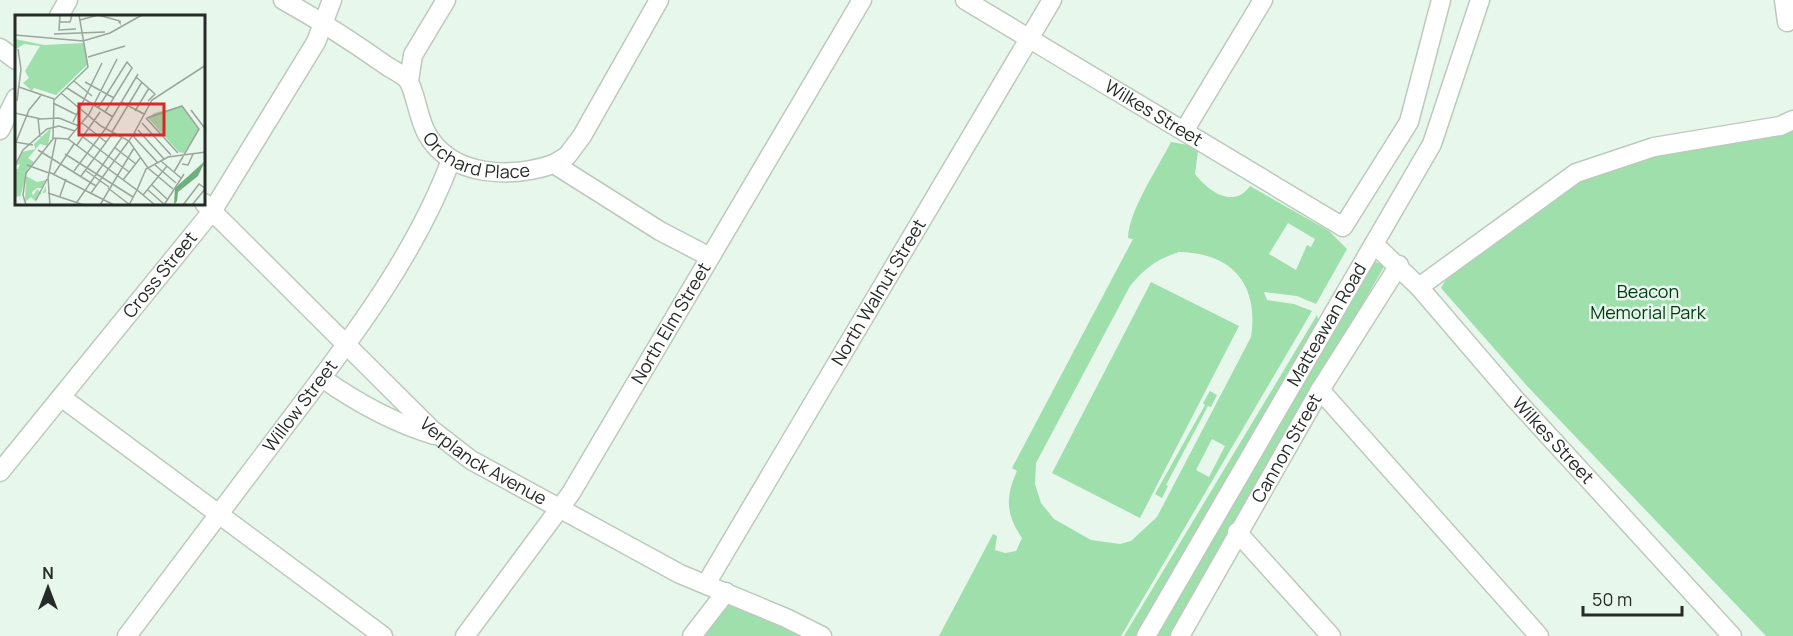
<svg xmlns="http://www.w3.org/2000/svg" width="1793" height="636" viewBox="0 0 1793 636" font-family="Manrope,sans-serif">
	<rect width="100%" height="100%" fill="#e8f7eb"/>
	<!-- green -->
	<path fill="#9edfac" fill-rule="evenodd" d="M1793 120V636H1766L1528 387 1441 288 1445 281 1576 173Z
		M1171 142 1188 145 1198 151 1195 174C1209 192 1234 209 1250 186L1329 231 1347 249 1316 304 1297 296 1264 292 1267 300 1294 304 1312 311 1121 636H939L993 534 997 536 995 550 1005 553 1016 551 1022 538C1006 515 1005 497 1017 471L1012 468 1133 239 1128 238C1129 210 1158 168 1171 142ZM1288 223 1315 239 1311 247 1307 245 1296 270 1269 254ZM1179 252C1233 253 1259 285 1251 337L1157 517 1131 541 1120 544 1091 540 1054 519 1041 503 1035 484 1036 463 1130 286C1145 268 1157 259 1179 252ZM1212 439 1225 446 1209 477 1196 470Z
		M1376 262 1385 265 1171 636H1155L1372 264Z
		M1151 282 1239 326 1140 518 1052 473Z
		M1317 315 1319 322 1137 636H1124Z
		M1210 391 1217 395 1211 407 1208 406 1166 485 1168 486 1162 498 1155 494 1205 405 1203 403Z
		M726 592 805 628 800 636H692Z"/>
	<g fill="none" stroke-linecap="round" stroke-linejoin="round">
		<defs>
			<g id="minor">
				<path id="s1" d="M283 0C319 20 353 42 387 66 393 70 406 76 409 82 417 98 418 118 427 134 452 178 512 178 554 164L660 231 710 257"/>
				<path id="s2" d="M965 0 1343 227 1409 122 1441 0"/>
				<path d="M1784 0 1787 22"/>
				<path d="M59 16 68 0"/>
				<path d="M0 48 16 60"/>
				<path d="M409 81 413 55 446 0"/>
				<path d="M0 130 16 98"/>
				<path d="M1184 131 1263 0"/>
				<path d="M554 164 567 156 582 136 659 0"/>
				<path id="s3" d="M204 203 431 429 471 460 680 574 786 618 822 636"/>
				<path id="s4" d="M1374 244 1419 287 1515 399 1732 636"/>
				<path d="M1419 287 1576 173 1654 147 1780 126 1793 120"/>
				<path d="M322 378C356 402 394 423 434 435"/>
				<path d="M1320 390 1539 636"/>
				<path d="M61 397 383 636"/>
				<path id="s5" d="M0 472 213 210 316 42 332 0"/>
				<path d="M1237 532 1331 636"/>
				<path id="s6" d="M706 584 1052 0"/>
				<path id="s7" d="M127 636C179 567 231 498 283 429 346 346 414 259 451 160"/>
				<path id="s8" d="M465 636 571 493 862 0"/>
				<path d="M692 636 726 592"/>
				<path id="s9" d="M1146 636 1432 144 1480 0"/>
				<path id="s10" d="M1180 636 1320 390 1399 265"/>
			</g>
		</defs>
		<!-- minor casing -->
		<use href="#minor" stroke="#bbcabd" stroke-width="21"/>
		<!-- minor -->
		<use href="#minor" stroke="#fff" stroke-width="18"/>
	</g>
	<g text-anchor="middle" stroke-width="5" stroke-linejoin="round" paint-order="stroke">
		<!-- street labels -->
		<g font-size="18" fill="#252b26" stroke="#e8f7eb">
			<text dy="6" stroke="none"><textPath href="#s2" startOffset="220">Wilkes Street</textPath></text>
			<text dy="6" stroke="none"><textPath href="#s1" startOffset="264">Orchard Place</textPath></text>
			<text dy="6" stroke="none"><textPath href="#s5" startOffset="254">Cross Street</textPath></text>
			<text dy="6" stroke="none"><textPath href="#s6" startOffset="339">North Walnut Street</textPath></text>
			<text dy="6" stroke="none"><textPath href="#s8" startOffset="375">North Elm Street</textPath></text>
			<text dy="6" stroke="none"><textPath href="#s9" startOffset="360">Matteawan Road</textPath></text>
			<text dy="6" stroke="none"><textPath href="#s7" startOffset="288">Willow Street</textPath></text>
			<text dy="6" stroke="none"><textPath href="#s4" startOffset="266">Wilkes Street</textPath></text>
			<text dy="6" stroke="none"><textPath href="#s10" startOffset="216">Cannon Street</textPath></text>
			<text dy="6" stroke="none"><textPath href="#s3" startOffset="382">Verplanck Avenue</textPath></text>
		</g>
		<!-- park labels -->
		<g font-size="18" fill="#033817" stroke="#e8f7eb">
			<text x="1648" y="298">Beacon<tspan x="1648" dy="21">Memorial Park</tspan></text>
		</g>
	</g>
	<!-- overview -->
	<g transform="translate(15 15)">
		<rect width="190" height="190" fill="#e8f7eb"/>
		<path d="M0 24 29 30 69 28 73 49 41 80 19 73 17 76 8 68 14 63 10 56 25 31 9 29 0 35ZM167 91 184 114 169 138 164 137 133 103 139 98ZM36 113 33 131 25 129 13 143 19 147 13 154 4 186 5 181 0 182V154H3L5 149 0 151 7 137 20 134 19 129ZM11 161 22 167 31 165 27 173H22L17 177 18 181 22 174 27 179 31 171V177L26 179 23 180 21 187 16 182 10 187Z" fill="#9edfac"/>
		<path d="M190 146 183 161 163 177 162 186 159 190 160 173Z" fill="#6daf7d"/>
		<path fill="none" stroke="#9aa59c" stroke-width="1.5" d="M45 0 44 15 61 14M65 5 83 0 105 6V8L103 5M44 7H55L57 0M39 19 90 17M0 20 68 26 95 18 127 0M73 42 110 31M121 62 140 79 133 86M59 66 77 81M70 67 99 83M4 72 39 84M52 73 98 102M46 78 86 111 114 126 133 153 158 174M2 86 6 54 3 34M106 87 129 99M38 88 62 100M83 93 112 47 117 53 90 97M176 95 191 115M120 96 134 73M0 98 26 104 44 103 64 111M23 103 25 122M131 103 163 138M132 103 167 91 184 114 159 157M58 107 87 48M67 108 91 127M127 108 156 140M123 115 149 144M97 117 127 67M121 118 119 122 143 148M68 122 114 157M38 123 53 124 122 175 131 154 153 142 191 137M53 124 74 99 102 44M0 127 18 130M1 127 14 95 27 79M62 130 85 97M99 132 121 149M23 135 81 171M50 139 118 182M146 146 166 163M167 149 173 150 178 139M0 150 8 135 32 114 44 111 60 116M12 150 34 158M140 150 161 168M70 155 94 172M59 156 91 113 123 59M34 157 99 190M39 159 59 129M66 161 98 118M108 165 126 142M137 170 153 185M93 173 115 190M133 175 150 190M33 178 69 190M76 178 118 120 137 85 191 50M128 180 152 151M45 181 51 164M21 185 32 164M62 187 107 122M11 190 8 180 11 158 38 124 39 85 73 52 64 0M35 190 33 163 41 123M85 190 119 133M114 190 122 175 140 190M149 190 169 159M168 190 184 169 191 174M177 190 190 174"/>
		<path fill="#d62828" fill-opacity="0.15" stroke="#d62828" stroke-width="3" d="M64 89H149V120H64Z"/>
		<rect width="190" height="190" fill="none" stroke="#252b26" stroke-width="3"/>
	</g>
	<!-- north arrow -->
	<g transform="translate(48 588)" stroke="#e8f7eb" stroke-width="4.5" paint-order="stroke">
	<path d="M0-4.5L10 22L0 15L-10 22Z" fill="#252b26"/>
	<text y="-9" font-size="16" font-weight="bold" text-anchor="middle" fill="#252b26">N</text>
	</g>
	<!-- scale -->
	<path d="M1583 606v9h99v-9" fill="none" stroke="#252b26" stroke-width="3"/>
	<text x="1592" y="606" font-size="18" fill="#252b26" stroke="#e8f7eb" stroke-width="4.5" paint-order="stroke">50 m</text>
</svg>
